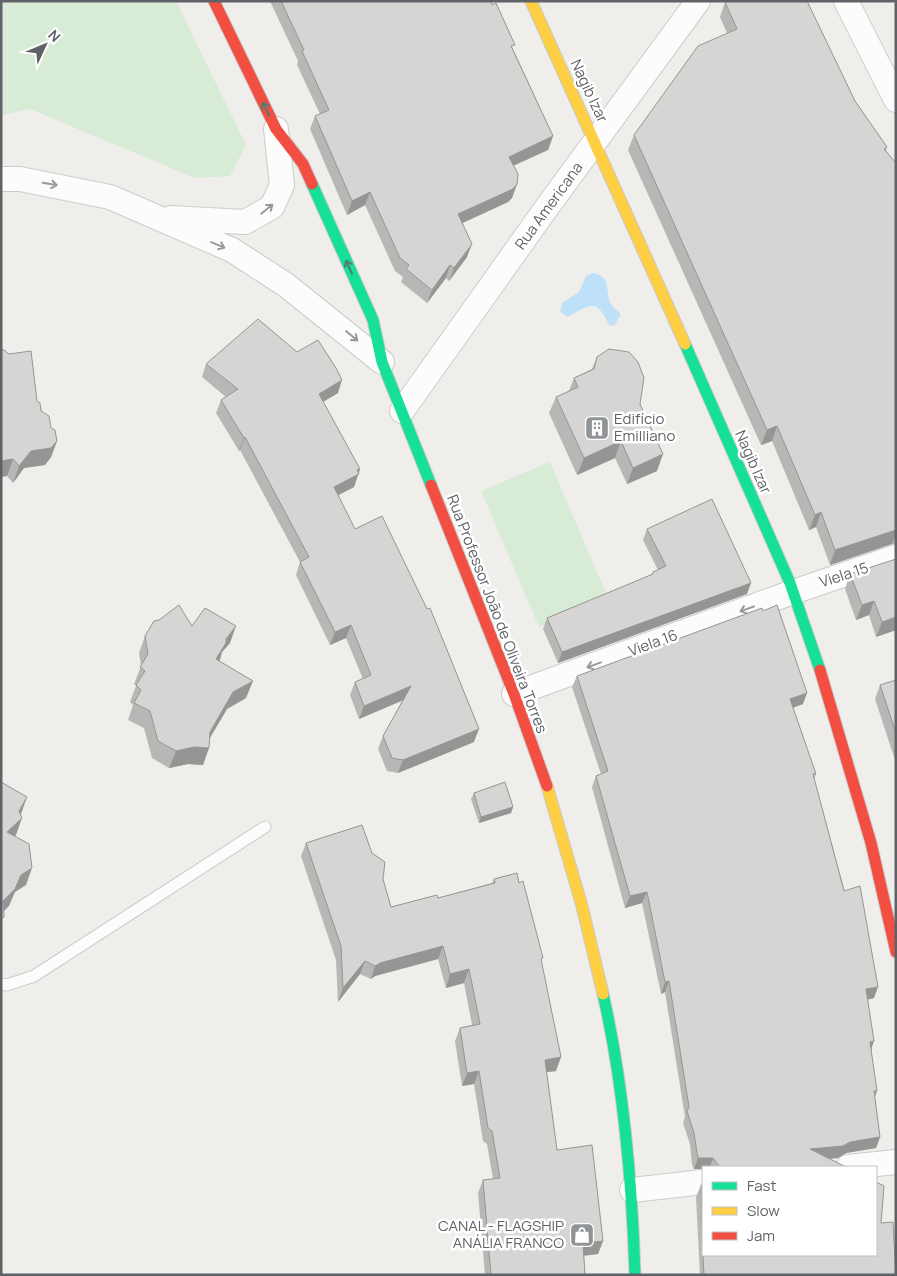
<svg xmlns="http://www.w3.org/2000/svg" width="897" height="1276" viewBox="0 0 897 1276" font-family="Manrope,sans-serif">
	<rect width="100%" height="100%" fill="#efeeea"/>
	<!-- green -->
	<path fill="#d8ebd6" d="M1 1H176L246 145 230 176 195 178 30 109 1 115Z
		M550 462 608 598 539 627 481 491Z"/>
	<!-- water -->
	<path fill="#bfe0f9" d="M593 273C612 277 605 288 610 302 612 307 617 310 621 314L614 326 609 325C596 296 589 306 567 317L560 311 563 302 579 292 586 276Z"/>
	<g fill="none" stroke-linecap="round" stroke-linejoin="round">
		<defs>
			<path id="lane" d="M1 984 7 985 34 976 265 827"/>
			<path id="street" d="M846 1 896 100
				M1 179H20L110 197 232 250 286 285 382 362
				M171 218 245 222 272 207 282 185 276 129
				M402 411 545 210 698 1
				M514 694 793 592 896 557
				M848 1167 896 1162
				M632 1190 703 1182"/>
			<path id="fast" d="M312 184 373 320 382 362 431 485
				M685 344 790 583 820 670
				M603 994C624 1086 632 1181 635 1275"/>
			<path id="slow" d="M531 1 685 344
				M547 786 582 906 603 994"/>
			<path id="jam" d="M214 1 276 129 303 164 312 184
				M431 485 514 694 547 786
				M820 670 871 843 896 952"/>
		</defs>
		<!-- lane casing -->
		<use href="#lane" stroke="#cbcccc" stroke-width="13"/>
		<!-- street casing -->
		<use href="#street" stroke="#cbcccc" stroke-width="26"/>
		<!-- fast casing -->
		<use href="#fast" stroke="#cacacb" stroke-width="13"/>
		<!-- slow casing -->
		<use href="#slow" stroke="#cacacb" stroke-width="13"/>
		<!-- jam casing -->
		<use href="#jam" stroke="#cacacb" stroke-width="13"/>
		<!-- lane -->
		<use href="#lane" stroke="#fdfcfc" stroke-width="11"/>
		<!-- street -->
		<use href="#street" stroke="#fdfcfc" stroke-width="24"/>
		<!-- fast -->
		<use href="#fast" stroke="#16e098" stroke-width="11"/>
		<!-- slow -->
		<use href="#slow" stroke="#ffcf43" stroke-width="11"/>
		<!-- jam -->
		<use href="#jam" stroke="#f24e42" stroke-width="11"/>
	</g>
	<!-- wall -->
	<path fill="#b8b7b5" d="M270 1H491L553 136 548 150 514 165 517 184 512 198 508 202 462 223 467 257 449 281 446 278 427 303 401 282 403 277 395 271 365 205 347 215 310 129 315 116 320 114 297 65 298 61Z
		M725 2 855 101 887 147 886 151 896 163V545L892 544 830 565 816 527 809 530 772 441 761 445 628 150 634 135 727 33 720 17Z
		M1 350 37 401 57 441 51 457 45 465 24 468 13 483 7 476 1 477Z
		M597 357 640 404 657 471 627 484 615 458 577 475 549 413 556 397 569 391 574 378 592 369Z
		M206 364 338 393 323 402 360 469 354 487 338 495 355 529 474 742 398 773 387 771 378 749 383 736 403 700 359 719 350 695 355 682 363 679 346 638 330 645 296 575 300 562 240 450 239 451 216 413 221 400 226 397 202 377Z
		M647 529 747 594 558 663 543 629 547 618 652 575 653 572 658 570 643 540Z
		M896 559V630L876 637 869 615 856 620 845 589 850 574Z
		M192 626 230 643 222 652 219 661 246 698 227 709 209 739 203 765 188 764 169 768 152 758 144 728 128 720 133 705 130 702 136 686 134 684 141 666 139 653 145 636Z
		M577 676 803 704 793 708 816 774 814 779 874 998 868 999 875 1098 880 1137 876 1148 846 1153 838 1158 828 1159 846 1167H703L694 1169 692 1165 690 1144 683 1123 685 1117 665 992 661 994 642 903 625 908 592 787 596 776 601 774 572 687Z
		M896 680V763L875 699 880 685Z
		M474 793 513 807 511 813 479 823 471 799Z
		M306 843 372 853 383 879 391 907 438 898 492 883 494 879 541 963 556 1071 546 1072 557 1150 603 1241 598 1254 584 1256 585 1275H485L478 1193 483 1180 493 1179 487 1144 483 1141 474 1084 462 1086 455 1041 460 1028 472 1025 464 983 446 988 438 959 375 976 371 979 360 974 338 1002 336 960 301 856Z
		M701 1185 881 1223 896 1275H700L696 1197Z"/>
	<!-- shaded-wall -->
	<path fill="#969594" d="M553 136 548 150 504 170 509 157Z
		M517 184 512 198 508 202 454 227 458 214Z
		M370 192 365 205 347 215 352 201Z
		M472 244 467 257 449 281 454 268Z
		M450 265 446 278 427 303 432 290Z
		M342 380 338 393 314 407 319 394Z
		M777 426 772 441 761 445 767 430Z
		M245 437 240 450 239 451 244 438Z
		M57 441 51 457 45 465 24 468 13 483 19 466 31 451Z
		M621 441 615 458 577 475 584 458Z
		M663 454 657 471 627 484 633 468Z
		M13 459 7 476 1 477V461Z
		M360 469 354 487 329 500 334 487 357 470Z
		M821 512 816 527 809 530 815 515Z
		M896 530V534L892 544 830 565 835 550Z
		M751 583 747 594 558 663 562 652Z
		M874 601 869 615 856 620 862 605Z
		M896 617V630L876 637 882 622Z
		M351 625 346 638 330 645 335 632Z
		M236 626 230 643 222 652 220 660 210 676 216 659 226 639Z
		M253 681 246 698 227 709 204 748H209L203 765 188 764 169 768 176 751 210 732 233 692Z
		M411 686 406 699 359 719 364 706Z
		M807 693 803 704 786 710 790 699Z
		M479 729 474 742 398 773 403 760Z
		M27 797 21 814 15 824 22 818 16 835 1 849 7 832Z
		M513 807 511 813 479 823 481 817Z
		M32 868 26 885 15 892 9 906 1 914 3 901 21 875Z
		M647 892 642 903 625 908 630 896Z
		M443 946 438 959 375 976 371 979 375 966 380 963Z
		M365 961 360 974 338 1002 343 988Z
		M469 969 464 983 446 988 450 974Z
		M669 981 665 992 661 994 665 982Z
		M878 987 874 998 862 1001 866 989Z
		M874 1041 870 1053V1042Z
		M561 1057 556 1071 540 1073 545 1060Z
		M479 1071 474 1084 462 1086 467 1073Z
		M874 1091H877L873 1102Z
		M880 1137 876 1148 846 1153 838 1158 805 1161 810 1149Z
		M698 1158H713L710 1167H703V1169H694Z
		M603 1241 598 1254 578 1256 583 1243Z"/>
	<!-- building -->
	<path fill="#d6d5d3" stroke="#969594" d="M281 1H491L492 5 496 3 515 45 511 46 553 136 509 157 518 174 517 184 513 189 458 214 472 244 454 268 450 265 432 290 406 269 409 265 400 258 370 192 352 201 315 116 329 110 302 51 304 50Z
		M727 1H807L855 101 887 147 884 149 896 163V530L835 550 821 512 815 515 777 426 767 430 634 135 698 46 737 29 725 2Z
		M258 319 297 352 318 340 336 368 342 380 319 394 360 469 357 470 359 474 334 487 355 529 382 516 427 609 430 608 479 729 403 760 392 758 383 736 411 686 364 706 355 682 371 675 351 625 335 632 300 562 309 557 245 437 244 438 221 400 238 389 206 364Z
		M609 349 629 352 638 362 644 378 640 404 663 454 633 468 621 441 584 458 556 397 578 387 574 378 594 369 597 357Z
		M1 350H4L9 354 31 351 37 401 40 403 41 411 49 416 51 428 55 430 57 441 51 448 31 451 19 466 13 459 1 461Z
		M712 499 751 583 562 652 547 618 653 574V572L666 566 647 529Z
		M896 559V617L882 622 874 601 862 605 850 574Z
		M179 605 192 626 205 608 236 626 226 639V643L216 659 253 681 233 692 210 732 209 748 194 747 176 751 158 741 150 711 134 703 141 690 136 685 145 671 140 667 148 654 145 636 154 621 159 620Z
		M777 605 807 693 790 699 816 774H813L844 891 860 886 878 987 866 989 874 1041 870 1042 877 1091H874L880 1137 850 1142 843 1146 810 1149 846 1167H720L713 1158H698L697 1153 694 1133 687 1111 689 1107 669 981 665 982 647 892 630 896 596 776 608 771 577 676 762 608 763 611Z
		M896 680V733L880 685Z
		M1 782 27 797 19 811 22 818 7 832 29 844 32 868 21 875 15 889 3 901 4 917 1 919Z
		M505 782 513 807 481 817 474 793Z
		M362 825 372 853 385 862 383 879 391 907 437 895 438 898 495 883 494 879 517 873 519 883 523 881 543 958 541 959 561 1057 545 1060 557 1150 592 1145 603 1241 583 1243 585 1275H491L483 1180 500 1178 492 1131 488 1128 479 1071 467 1073 460 1028 480 1024 469 969 450 974 443 946 380 963 375 966 365 961 343 988 341 946 306 843Z
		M876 1182 884 1186 881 1223 893 1222 896 1275H704L703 1255H876Z
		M703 1184V1251L701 1185Z"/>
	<!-- one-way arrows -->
	<defs><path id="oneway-shaft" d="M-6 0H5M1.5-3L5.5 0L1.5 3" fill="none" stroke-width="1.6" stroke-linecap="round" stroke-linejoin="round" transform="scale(1.25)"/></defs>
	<g stroke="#507c72">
		<use href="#oneway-shaft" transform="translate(266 109) rotate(-116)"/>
		<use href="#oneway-shaft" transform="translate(349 267) rotate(-114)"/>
	</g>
	<g stroke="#96999c">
		<use href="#oneway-shaft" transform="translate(50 184) rotate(10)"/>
		<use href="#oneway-shaft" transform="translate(267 209) rotate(-39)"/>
		<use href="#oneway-shaft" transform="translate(218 245) rotate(23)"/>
		<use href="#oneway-shaft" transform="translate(352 336) rotate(40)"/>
		<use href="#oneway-shaft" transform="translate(747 609) rotate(160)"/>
		<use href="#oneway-shaft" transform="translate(594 665) rotate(160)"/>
	</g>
	<!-- icons -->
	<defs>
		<symbol id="building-square" viewBox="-11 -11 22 22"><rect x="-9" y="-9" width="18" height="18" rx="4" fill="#919496" stroke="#fff"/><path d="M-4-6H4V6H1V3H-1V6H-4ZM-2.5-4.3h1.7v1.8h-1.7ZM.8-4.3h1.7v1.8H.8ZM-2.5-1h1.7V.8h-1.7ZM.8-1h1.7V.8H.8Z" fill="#fff"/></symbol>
		<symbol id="shop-square" viewBox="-11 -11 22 22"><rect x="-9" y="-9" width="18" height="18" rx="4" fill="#919496" stroke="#fff"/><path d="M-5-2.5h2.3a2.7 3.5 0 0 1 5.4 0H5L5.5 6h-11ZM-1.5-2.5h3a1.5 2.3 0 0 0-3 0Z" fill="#fff"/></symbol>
	</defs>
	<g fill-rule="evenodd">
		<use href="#building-square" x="583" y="414" width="28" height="28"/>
		<use href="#shop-square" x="568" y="1221" width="28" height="28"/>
	</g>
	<g text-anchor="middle" stroke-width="5" stroke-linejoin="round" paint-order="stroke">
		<!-- street labels -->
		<g font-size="15" fill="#5f6368" stroke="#fff">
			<text transform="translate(589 91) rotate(65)" y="5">Nagib Izar</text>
			<text transform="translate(549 206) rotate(-54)" y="5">Rua Americana</text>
			<text transform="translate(753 462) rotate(66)" y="5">Nagib Izar</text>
			<text transform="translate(844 575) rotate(-18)" y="5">Viela 15</text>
			<text transform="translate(497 614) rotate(69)" y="5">Rua Professor João de Oliveira Torres</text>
			<text transform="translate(653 643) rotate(-20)" y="5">Viela 16</text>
		</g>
		<!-- poi labels -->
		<g font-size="15" fill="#5f6368" stroke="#fff" text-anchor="start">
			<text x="614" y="424">Edifício<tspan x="614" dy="17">Emilliano</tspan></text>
			<text x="564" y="1231" text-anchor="end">CANAL - FLAGSHIP<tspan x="564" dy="17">ANÁLIA FRANCO</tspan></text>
		</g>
	</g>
	<!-- border -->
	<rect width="897" height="1276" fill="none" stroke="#5f6368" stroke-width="5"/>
	<!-- legend -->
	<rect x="702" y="1166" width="175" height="90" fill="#ffffff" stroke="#bfc1c3"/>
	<rect x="712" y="1182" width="25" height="8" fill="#16e098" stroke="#bfc1c3"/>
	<text x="747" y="1191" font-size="15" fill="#5f6368">Fast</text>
	<rect x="712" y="1207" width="25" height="8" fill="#ffcf43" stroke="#bfc1c3"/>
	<text x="747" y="1216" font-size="15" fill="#5f6368">Slow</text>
	<rect x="712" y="1232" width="25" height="8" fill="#f24e42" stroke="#bfc1c3"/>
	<text x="747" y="1241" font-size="15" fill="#5f6368">Jam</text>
	<!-- north arrow -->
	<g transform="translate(45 45) rotate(46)" stroke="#ffffff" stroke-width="4" paint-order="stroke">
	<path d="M0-4L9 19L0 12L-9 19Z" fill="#5f6368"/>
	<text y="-8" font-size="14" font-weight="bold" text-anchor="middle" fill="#5f6368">N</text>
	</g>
</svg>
